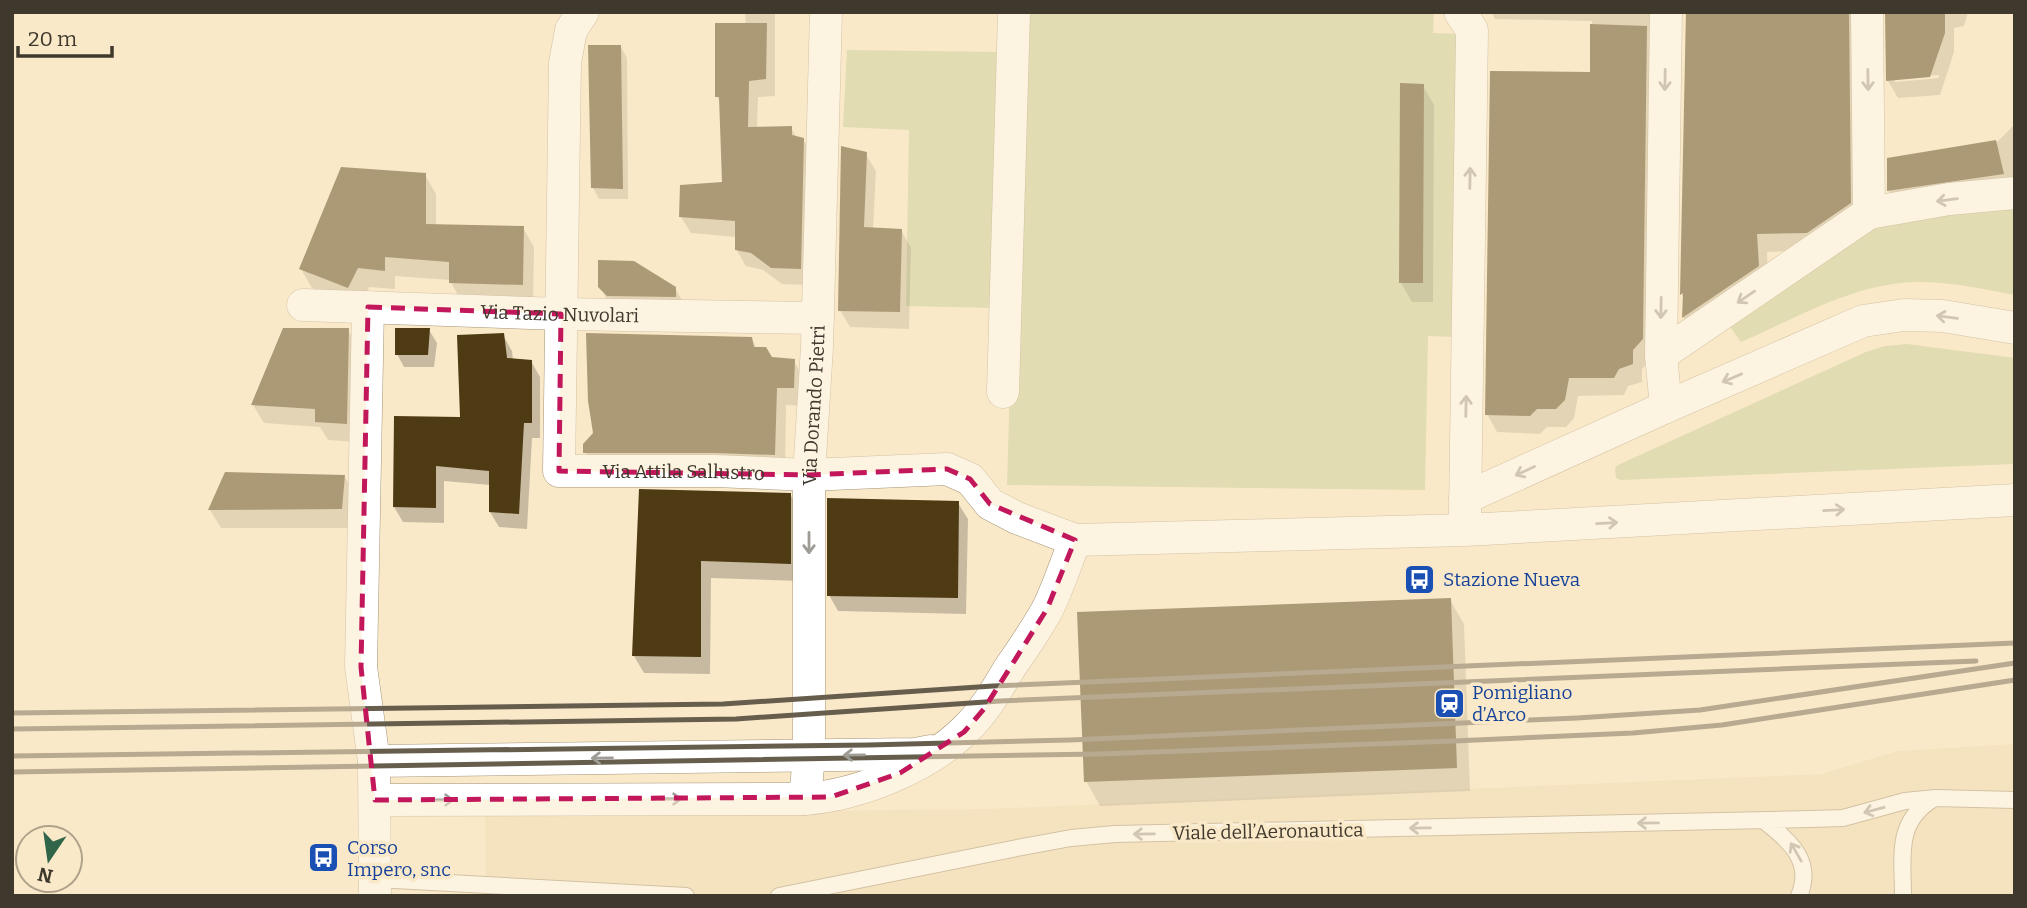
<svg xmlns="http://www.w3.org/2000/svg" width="2027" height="908" viewBox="0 0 2027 908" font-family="Bitter,serif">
	<rect width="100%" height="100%" fill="#fae9c9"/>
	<!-- built -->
	<path fill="#f0dcb6" d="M2015 744V896H486L485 814 985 809 1822 774 1897 751Z"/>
	<!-- green -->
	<path fill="#c3cc94" d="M1021 12H1434L1433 33 1459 34 1454 337 1428 336 1425 490 1007 485Z
		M847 50 1002 52 994 308 906 306 909 130 843 127Z
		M2015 205V295C1983 289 1951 282 1919 282 1856 282 1797 318 1741 342L1725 320 1867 226Z
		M1907 344 2015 358V464L1621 480 1616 478 1615 468 1618 465 1866 352 1885 346Z"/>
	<!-- shadow -->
	<path fill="#0003" fill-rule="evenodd" d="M745 12H775V96L758 97 757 128H791L797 138 803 139 813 156 809 285 782 284 763 270 746 266 736 249 737 237 691 233 681 217 724 184 721 103 717 97 746 25Z
		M1491 12H1672L1652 357 1642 369V382L1628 386 1624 395 1578 396 1574 418 1566 427H1547L1540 434 1497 432 1487 414 1591 74 1592 21 1495 19Z
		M1682 12H1873L1860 222 1817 250 1767 252 1768 284 1694 335 1684 318V299L1682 295 1686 13Z
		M1883 12H1968L1964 26 1954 28V52L1940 95 1898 98 1888 81 1887 14ZM1939 75V78L1895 82V78Z
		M620 46 627 58 628 199H599L593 188Z
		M1423 86 1434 105 1433 302H1412L1401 283Z
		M2015 124V180L1899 209 1889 191V160L1997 142Z
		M865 153 876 171 873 229 901 230 911 248 909 329 850 327 840 310Z
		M425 175 436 194V226L523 228 534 247 533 303 461 301 450 280 395 276V289L369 287 359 306 312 288 301 269Z
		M600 286 675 288 683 302 607 300Z
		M348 330 359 349 357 442 328 440 320 427 264 423 253 405Z
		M429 330 437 343 434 367H404L397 354Z
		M503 335 512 351 513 360 531 361 540 377V438H532L527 529 499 527 490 512V485L444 481V523L403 522 394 507 462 419Z
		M751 338 757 349 771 359 794 361 804 379V406L786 405 785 473 596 471 585 452Z
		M344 476 355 495 352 528H221L210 510Z
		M640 491 790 494 800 512V581L711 578 710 674 644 673 634 656Z
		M958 503 968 519 966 614 838 611 829 595Z
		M1450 600 1464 624 1470 791 1100 806 1086 781Z"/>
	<!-- building -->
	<path fill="#4e3b14" d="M1686 12H1849L1851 203 1807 233 1757 234 1759 266 1682 318 1683 293 1680 295Z
		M1885 12H1945V33L1930 77 1886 81Z
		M715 23H767L766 79 749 81 748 127 792 126V135L804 138 801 269 771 268 751 253 735 250V221L679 217 680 185 722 182 719 97H715Z
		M1590 24 1647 26 1643 339 1633 350V364L1619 369 1614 378H1569L1565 400 1556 409H1537L1530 416 1485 415 1490 71 1590 72Z
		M588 45H621L623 189 591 188Z
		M1400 83 1424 84 1423 283H1399Z
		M1996 140 2004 174 1887 191V158Z
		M841 146 867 152 864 227 902 229 900 312 838 311Z
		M341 167 426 173V224L524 226 523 285 449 283V262L385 257V271L358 268 348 288 299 269Z
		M598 260 634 261 676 287V297L607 296 598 287Z
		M283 328H349L347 424 315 422V409L251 405Z
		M395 328H430L428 355H395Z
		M504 333 507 358 532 360V423H524L519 514 489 512V471L436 466V508L393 507 394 416 460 417 457 335Z
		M586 333 752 337 754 347H766L772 357 795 359 794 388H777L775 455 715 453H583V444L593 433 588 401Z
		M225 472 345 475 342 509 208 510Z
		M639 489 791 493V564L701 561V657L632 656Z
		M827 498 959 501 958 598 827 596Z
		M1451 598 1457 768 1084 782 1077 612Z"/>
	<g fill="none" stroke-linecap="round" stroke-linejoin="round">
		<defs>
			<path id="service" d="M1763 820C1789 840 1814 861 1799 896
				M376 879 686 896
				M779 896 1017 848 1071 838 1115 834 1810 819 1843 818 1905 801 1935 798 2015 800
				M1903 896C1903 857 1895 822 1933 799"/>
			<g id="minor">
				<path id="s1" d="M583 12 571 30 565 63 559 471H715L809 475 947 469 970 479 990 504 1017 518 1075 540 1465 530 2015 500"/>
				<path d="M1460 12 1472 30 1465 515"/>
				<path d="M1867 12 1869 213"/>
				<path id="s2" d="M303 305 561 314 818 318"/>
				<path d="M368 307 361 667 374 761 375 896"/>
				<path d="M1661 355 1869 213 1949 199 2015 193"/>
				<path d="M1003 392 1014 12"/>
				<path d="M1666 407 1661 355 1666 12"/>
				<path d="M1465 498 1666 407 1863 321 1904 315 1943 316 2015 328"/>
				<path d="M374 761 915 754 931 751"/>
				<path id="s3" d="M805 799 809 756V475L817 347 826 12"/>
				<path d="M375 800 805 799C858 795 927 768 965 730 984 712 996 691 1009 669 1022 650 1036 630 1047 610 1058 588 1066 563 1075 540"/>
			</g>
		</defs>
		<!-- service casing -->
		<use href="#service" stroke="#a49477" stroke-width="18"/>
		<!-- minor casing -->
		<use href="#minor" stroke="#a49477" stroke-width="33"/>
		<!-- service -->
		<use href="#service" stroke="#fff" stroke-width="16"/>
		<!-- minor -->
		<use href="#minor" stroke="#fff" stroke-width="32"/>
		<!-- rail -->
		<path stroke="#665d4d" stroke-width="5" d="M12 713 723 704 993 686 2015 643
			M12 729 736 719 1000 701 1976 661
			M12 756 868 745 1070 740 1577 718 1700 710 2015 663
			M12 772 1099 754 1454 741 1633 733 1722 725 2015 680"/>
	</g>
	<!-- one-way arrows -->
	<defs><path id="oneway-shaft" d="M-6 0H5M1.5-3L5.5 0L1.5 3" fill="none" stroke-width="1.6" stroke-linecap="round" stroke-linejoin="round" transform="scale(1.75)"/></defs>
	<g stroke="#9f9c96">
		<use href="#oneway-shaft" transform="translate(1665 80) rotate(91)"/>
		<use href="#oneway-shaft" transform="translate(1868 80) rotate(89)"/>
		<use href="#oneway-shaft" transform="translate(1470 178) rotate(-89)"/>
		<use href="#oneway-shaft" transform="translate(1947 200) rotate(172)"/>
		<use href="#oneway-shaft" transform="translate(1746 297) rotate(146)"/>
		<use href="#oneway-shaft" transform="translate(1661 308) rotate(91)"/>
		<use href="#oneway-shaft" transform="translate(1947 317) rotate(-173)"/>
		<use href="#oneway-shaft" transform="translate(1732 378) rotate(157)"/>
		<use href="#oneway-shaft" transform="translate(1466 406) rotate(-89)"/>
		<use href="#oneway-shaft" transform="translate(1525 471) rotate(155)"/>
		<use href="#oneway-shaft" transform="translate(1834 510) rotate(-3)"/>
		<use href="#oneway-shaft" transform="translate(1607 523) rotate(-3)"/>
		<use href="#oneway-shaft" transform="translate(809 543) rotate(90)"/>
		<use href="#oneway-shaft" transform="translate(854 755) rotate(179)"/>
		<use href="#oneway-shaft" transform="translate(602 758) rotate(179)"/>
		<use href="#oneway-shaft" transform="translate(671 799)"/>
		<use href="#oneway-shaft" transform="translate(443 800)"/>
		<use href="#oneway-shaft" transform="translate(1874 810) rotate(165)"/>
		<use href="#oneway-shaft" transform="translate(1648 823) rotate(179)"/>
		<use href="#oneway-shaft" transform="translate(1420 828) rotate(179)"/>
		<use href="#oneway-shaft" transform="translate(1144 834) rotate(179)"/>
		<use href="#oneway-shaft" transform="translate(1796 852) rotate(-120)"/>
	</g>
	<!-- marked area -->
	<path d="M0 0H2027V908H0ZM368 307 561 314 559 471 809 475 947 469 970 479 990 504 1075 540 1047 609 984 709 964 732 900 773 831 797 375 800 361 667Z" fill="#fae9c9" fill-opacity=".55" fill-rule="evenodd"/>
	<path fill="none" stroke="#c2185b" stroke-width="5" stroke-dasharray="14 9" stroke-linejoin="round" d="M368 307 561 314 559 471 809 475 947 469 970 479 990 504 1075 540 1047 609 984 709 964 732 900 773 831 797 375 800 361 667Z"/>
	<!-- icons -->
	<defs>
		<symbol id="bus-square" viewBox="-11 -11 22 22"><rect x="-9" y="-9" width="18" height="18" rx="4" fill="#1a4fb4" stroke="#fae9c9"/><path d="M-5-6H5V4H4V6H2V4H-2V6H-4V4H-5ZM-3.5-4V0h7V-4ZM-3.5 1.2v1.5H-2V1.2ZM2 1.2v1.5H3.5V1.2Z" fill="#fff"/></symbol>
		<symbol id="station-square" viewBox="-11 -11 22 22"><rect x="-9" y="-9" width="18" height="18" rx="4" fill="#1a4fb4" stroke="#fae9c9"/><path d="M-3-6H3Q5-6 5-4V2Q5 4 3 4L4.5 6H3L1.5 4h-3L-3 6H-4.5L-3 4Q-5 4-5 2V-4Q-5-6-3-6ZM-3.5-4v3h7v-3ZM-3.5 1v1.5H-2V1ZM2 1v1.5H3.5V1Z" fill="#fff"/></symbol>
	</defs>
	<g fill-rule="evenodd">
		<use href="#bus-square" x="1402" y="562" width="35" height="35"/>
		<use href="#station-square" x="1432" y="686" width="35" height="35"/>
		<use href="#bus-square" x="306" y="840" width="35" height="35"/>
	</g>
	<g text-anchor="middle" stroke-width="7" stroke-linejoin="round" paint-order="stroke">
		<!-- street labels -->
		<g font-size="19" fill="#3f382c" stroke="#fae9c9">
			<text dy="7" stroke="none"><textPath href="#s2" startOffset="257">Via Tazio Nuvolari</textPath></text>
			<text dy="7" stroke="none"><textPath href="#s3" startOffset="394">Via Dorando Pietri</textPath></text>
			<text dy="7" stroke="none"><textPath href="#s1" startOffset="588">Via Attila Sallustro</textPath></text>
			<text transform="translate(1268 831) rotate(-1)" y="7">Viale dell’Aeronautica</text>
		</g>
		<!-- transit labels -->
		<g font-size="19" fill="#164399" stroke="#fae9c9" text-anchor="start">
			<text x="1443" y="586">Stazione Nueva</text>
			<text x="1472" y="699">Pomigliano<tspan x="1472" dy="22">d’Arco</tspan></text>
			<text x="347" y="854">Corso<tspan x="347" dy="22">Impero, snc</tspan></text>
		</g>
	</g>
	<!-- border -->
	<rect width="2027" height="908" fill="none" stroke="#3f382c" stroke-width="28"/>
	<!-- north arrow -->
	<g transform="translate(49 859) rotate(193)"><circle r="33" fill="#fae9c9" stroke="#afa28a" stroke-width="2"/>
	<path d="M0-5L12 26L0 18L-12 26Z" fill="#31654a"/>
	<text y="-10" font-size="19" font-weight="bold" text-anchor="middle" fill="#3f382c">N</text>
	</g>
	<!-- scale -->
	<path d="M18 46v10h94v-10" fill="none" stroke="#3f382c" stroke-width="3.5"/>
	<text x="28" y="46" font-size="21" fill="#3f382c" stroke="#fae9c9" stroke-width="5" paint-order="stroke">20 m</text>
</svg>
